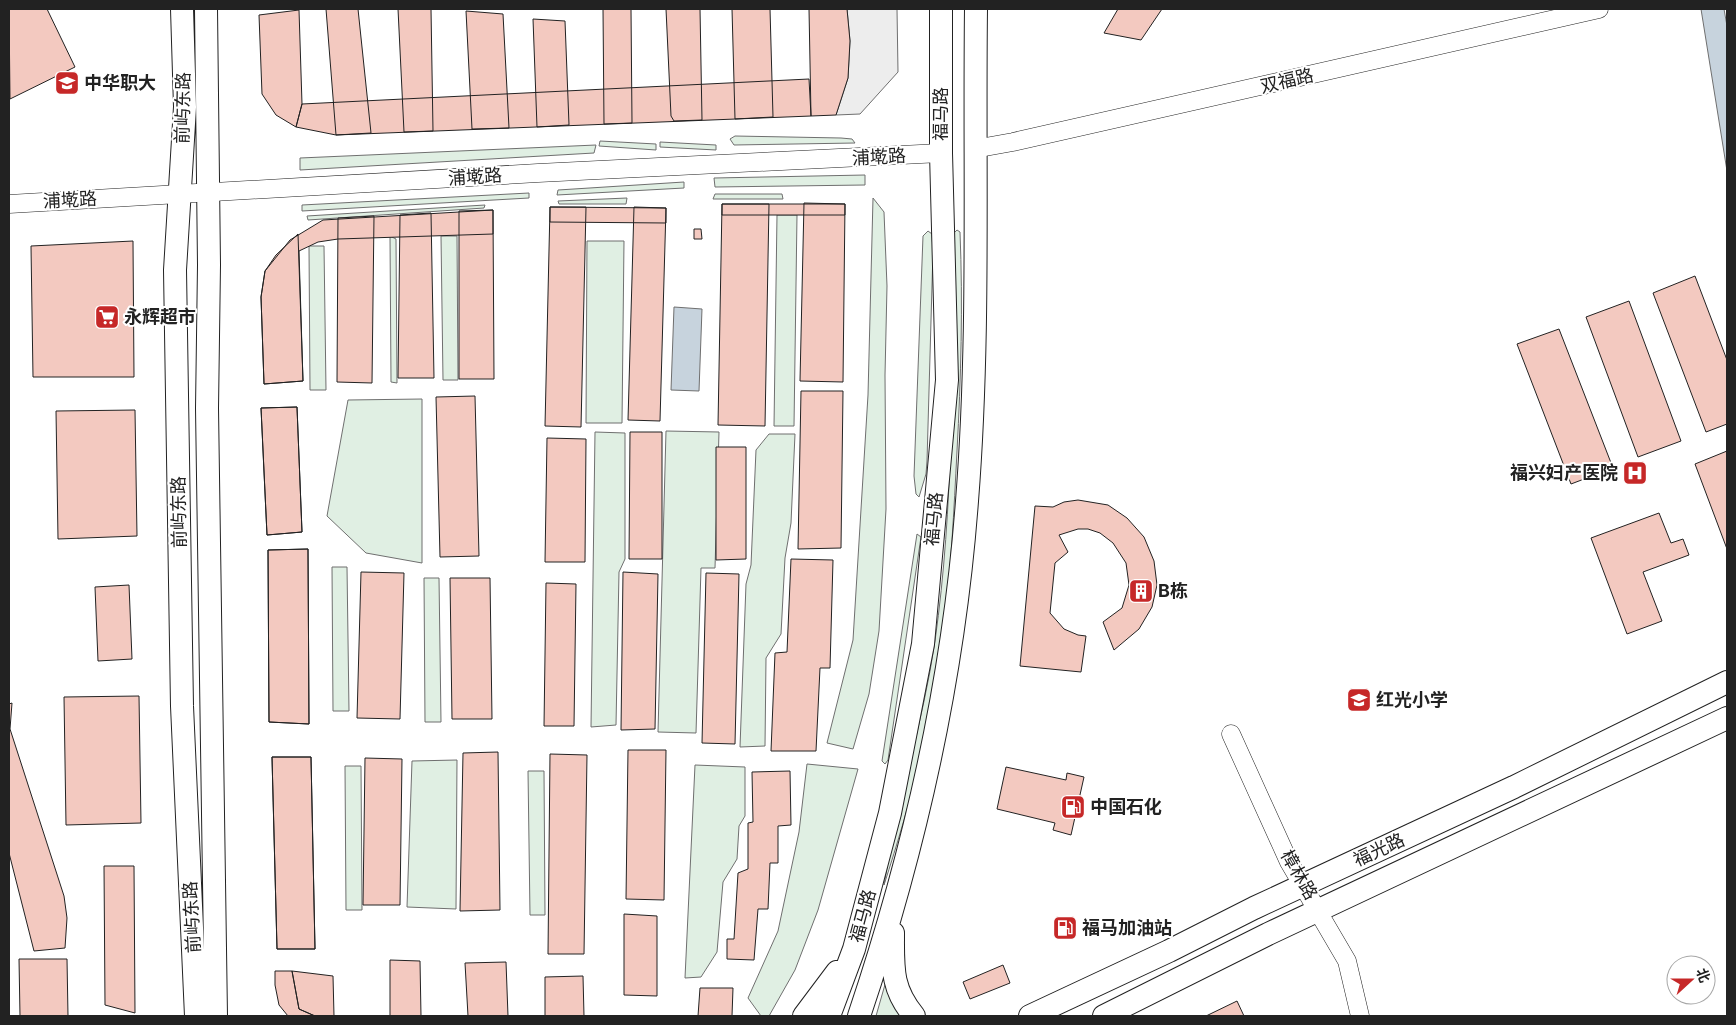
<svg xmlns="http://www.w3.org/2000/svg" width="1736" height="1025" viewBox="0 0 1736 1025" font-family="Inter,'Noto Sans SC',sans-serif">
	<rect width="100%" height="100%" fill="#fff"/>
	<!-- green -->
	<path fill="#e0efe3" stroke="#6f6f6f" d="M735 136 841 138 852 139 855 143 734 145 730 139Z
		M600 141 656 144V150L599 146Z
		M660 142 716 145V150L660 147Z
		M596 145 594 153 300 170V158Z
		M865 175V185L715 187 714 178Z
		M684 182V188L557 195 558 190Z
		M529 193V198L302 211V205Z
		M715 194H782L783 199H713Z
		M627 198 626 204H559L558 201Z
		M873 198 884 212 887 286 885 375 886 509 879 631 869 694 853 749 827 743 853 640 868 395Z
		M485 205 484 208 308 220 307 216Z
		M777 215H797L794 426H774Z
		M957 230 960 232C963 305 961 378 957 451 954 510 951 569 944 628 934 715 911 802 884 885 897 803 923 723 935 641 954 506 952 370 953 234Z
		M928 231 932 234 933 251 927 461 926 474 919 497 916 494 914 476 923 236Z
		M390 236 396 239 397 383 391 382Z
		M441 236H457L458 380H443Z
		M587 241H624L622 423H586Z
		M309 246H324L326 390H310Z
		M422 399V563L366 553 327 516 348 400Z
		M666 431 719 432 715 568H701L696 733 658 732Z
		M595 432 625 433V559L619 572 616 725 591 727Z
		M769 434H795L791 523 785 558 781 634 766 658 765 746 740 747 746 584 751 565 756 450Z
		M917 534 921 537 888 760 885 764 882 761Z
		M332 567H347L349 711H333Z
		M424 578H439L441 722H425Z
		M457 760 456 909 407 907 412 761Z
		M807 764 858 769 818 910 795 970 769 1016H761L748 998 778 931 799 832Z
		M695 765 745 767V816L739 826 737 859 723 882 717 952 701 977 685 978Z
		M345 766H361L362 910H346Z
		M528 771H544L545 915H530Z
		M888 974 903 1016H876Z"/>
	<!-- parking -->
	<path fill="#ededed" stroke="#6f6f6f" d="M847 9H897L898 72 860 114 836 115 848 78 850 41Z"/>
	<!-- water -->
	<path fill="#c7d3dd" stroke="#6f6f6f" d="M1701 9H1724L1727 26V171Z
		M674 307 702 309 699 391 671 390Z"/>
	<!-- building -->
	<path fill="#f3c9c0" stroke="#222" d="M9 9H47L75 67 10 99Z
		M326 9H358L371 133 336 135Z
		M398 9H431L433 131 404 132Z
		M603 9H631L632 123 604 124Z
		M666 9H700L702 120 674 121 671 116Z
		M732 9H770L773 117 735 119Z
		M809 9H847L850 41 848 78 836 115 811 116Z
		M1118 9H1162L1141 40 1104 33Z
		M299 10 302 104 296 127 276 115 262 94 259 15Z
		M466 11 503 14 509 128 472 129Z
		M533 19 565 21 569 125 537 127Z
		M809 79 811 116 336 135 296 127 302 104Z
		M804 203 845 204 843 382 800 381Z
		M722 204H769L765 426 718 425Z
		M722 204H845V215H722Z
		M550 207H586L581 427 545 426Z
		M550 207 666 208V223L550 222Z
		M634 207 666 208 660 421 628 420Z
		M493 210 494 379H459V211Z
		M493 210V234L338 239 318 242 299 251 303 381 264 384 261 297 265 271 290 240 323 220Z
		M431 213 434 378H398L400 215Z
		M374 216 372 383 337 382 338 218Z
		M694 229H701L702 239H694Z
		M298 234 303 381 264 384 261 297 265 271 276 255Z
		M133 241 134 377H33L31 246Z
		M1695 276 1727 360V424L1706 432 1653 293Z
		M1629 301 1681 441 1638 457 1586 317Z
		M1559 329 1613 468 1571 484 1517 344Z
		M801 391H843L841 548 798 549Z
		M475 396 479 556 440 557 436 397Z
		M297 407 302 532 267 535 261 408Z
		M297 407 302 532 267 535 261 408Z
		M135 410 137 536 58 539 56 411Z
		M630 432H662V559H629Z
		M547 438 586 439 585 562H545Z
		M716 447H746V559L716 560Z
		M1727 451V549L1695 464Z
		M1078 500 1108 505 1127 518 1144 537 1154 561 1157 585 1152 607 1139 629 1114 650 1103 622 1122 608 1129 585 1126 563 1113 543 1100 533 1088 529H1078L1059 535 1068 552 1055 563 1050 613 1064 629 1078 635 1086 636 1081 672 1020 666 1035 506 1053 507 1064 502Z
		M1659 513 1671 543 1683 539 1689 555 1643 572 1662 621 1627 634 1591 538Z
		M308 549 309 724 269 722 268 550Z
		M308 549 309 724 269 722 268 550Z
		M791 559 833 560 830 668H820L816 751H771L775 653 787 652Z
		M361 572 404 573 400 719 357 718Z
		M623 572 658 574 655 729 621 730Z
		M706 573 739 574 735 744 702 743Z
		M450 578H490L492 719H452Z
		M546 583 576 584 574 726H544Z
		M129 585 132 659 98 661 95 587Z
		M139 696 141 823 66 825 64 697Z
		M12 703 10 729 64 896 67 918 65 948 34 951 9 853V704Z
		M628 750H666L664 900 626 899Z
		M498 752 500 910 460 911 463 753Z
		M550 754 587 755 584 954H548Z
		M272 757H311L315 949H277Z
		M272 757H311L315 949H277Z
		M365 758 402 759 400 905H363Z
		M1006 767 1066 780 1067 773 1084 777 1071 835 1053 830 1055 823 997 809Z
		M790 771 791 825 778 826V863H770L768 909H758L754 960 727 959V939H734L738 873 748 869V823L753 822 752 772Z
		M104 866H134L135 1013 105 1005Z
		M624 914 657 916V996L624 995Z
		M19 959H67L68 1016H20Z
		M390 960 420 961 421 1016H390Z
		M506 962 508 1016H468L465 963Z
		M1003 965 1010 983 970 999 963 982Z
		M275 971H292L299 1009 315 1016H288L279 1005 275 985Z
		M292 971 333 976 334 1016H315L299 1009Z
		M583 976 584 1016H545V977Z
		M700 988H733L732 1016H698Z
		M1237 1001 1244 1016H1206Z"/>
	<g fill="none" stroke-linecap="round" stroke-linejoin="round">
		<defs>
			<path id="minor" d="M974 149 1013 142 1599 9
				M9 204 538 173 941 153
				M1231 734 1289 862 1347 961 1360 1016"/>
			<path id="major" d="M182 9 185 107 175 270 182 706 196 1016
				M206 9 209 265 207 408 216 1016
				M893 933C893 968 891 988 914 1016
				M804 1016 837 972
				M829 1016 854 949 890 813 923 644 947 380 941 153V9
				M859 1016C915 850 954 676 967 501 980 337 974 173 976 9
				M1030 1016 1169 951 1254 908 1514 787 1727 682
				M1104 1016 1268 934 1727 718"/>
		</defs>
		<!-- minor casing -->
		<use href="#minor" stroke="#222" stroke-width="19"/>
		<!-- major casing -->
		<use href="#major" stroke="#222" stroke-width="24"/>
		<!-- minor -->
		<use href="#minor" stroke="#fff" stroke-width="18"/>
		<!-- major -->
		<use href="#major" stroke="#fff" stroke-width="22"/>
	</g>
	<!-- icons -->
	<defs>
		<symbol id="school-square" viewBox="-11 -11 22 22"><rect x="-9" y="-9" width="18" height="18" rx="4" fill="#c62828" stroke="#fff"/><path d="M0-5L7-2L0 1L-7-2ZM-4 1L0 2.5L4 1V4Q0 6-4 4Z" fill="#fff"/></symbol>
		<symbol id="supermarket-square" viewBox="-11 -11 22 22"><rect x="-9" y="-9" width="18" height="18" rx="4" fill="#c62828" stroke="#fff"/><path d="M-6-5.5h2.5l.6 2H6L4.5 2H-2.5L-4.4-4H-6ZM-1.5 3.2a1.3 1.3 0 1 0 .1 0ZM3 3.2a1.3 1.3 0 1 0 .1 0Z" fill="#fff"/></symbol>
		<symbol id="hospital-square" viewBox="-11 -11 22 22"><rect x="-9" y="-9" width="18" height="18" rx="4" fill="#c62828" stroke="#fff"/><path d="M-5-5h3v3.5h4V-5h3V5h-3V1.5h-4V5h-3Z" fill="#fff"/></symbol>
		<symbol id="building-square" viewBox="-11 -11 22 22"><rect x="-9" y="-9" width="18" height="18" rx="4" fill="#c62828" stroke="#fff"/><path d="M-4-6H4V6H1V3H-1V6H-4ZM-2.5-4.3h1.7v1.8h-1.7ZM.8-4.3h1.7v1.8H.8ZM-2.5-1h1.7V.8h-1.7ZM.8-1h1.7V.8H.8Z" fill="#fff"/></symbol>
		<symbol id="fuel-square" viewBox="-11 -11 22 22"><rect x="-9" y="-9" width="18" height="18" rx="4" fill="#c62828" stroke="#fff"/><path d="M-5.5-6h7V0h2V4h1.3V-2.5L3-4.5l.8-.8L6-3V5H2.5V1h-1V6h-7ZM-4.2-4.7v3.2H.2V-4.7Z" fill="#fff"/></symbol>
	</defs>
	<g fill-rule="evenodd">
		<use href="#school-square" x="53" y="69" width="28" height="28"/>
		<use href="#supermarket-square" x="93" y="303" width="28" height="28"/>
		<use href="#hospital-square" x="1621" y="459" width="28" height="28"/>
		<use href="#building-square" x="1127" y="577" width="28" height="28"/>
		<use href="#school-square" x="1345" y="686" width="28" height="28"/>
		<use href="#fuel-square" x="1059" y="793" width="28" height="28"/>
		<use href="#fuel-square" x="1051" y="914" width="28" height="28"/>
	</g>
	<g text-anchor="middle" stroke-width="4" stroke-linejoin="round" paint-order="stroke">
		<!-- street labels -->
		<g font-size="18" fill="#222" stroke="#fff">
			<text transform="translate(1287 81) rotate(-13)" y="6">双福路</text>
			<text transform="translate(183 108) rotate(-89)" y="6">前屿东路</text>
			<text transform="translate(941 114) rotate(-90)" y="6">福马路</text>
			<text transform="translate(879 157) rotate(-3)" y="6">浦墘路</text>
			<text transform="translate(475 177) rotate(-4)" y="6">浦墘路</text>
			<text transform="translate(70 200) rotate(-3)" y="6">浦墘路</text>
			<text transform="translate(179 512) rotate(-91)" y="6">前屿东路</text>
			<text transform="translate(934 519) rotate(-85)" y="6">福马路</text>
			<text transform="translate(1379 850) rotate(-25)" y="6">福光路</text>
			<text transform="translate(1299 875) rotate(60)" y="6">樟林路</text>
			<text transform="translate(863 916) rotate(-75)" y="6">福马路</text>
			<text transform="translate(192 917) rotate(-93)" y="6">前屿东路</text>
		</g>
		<!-- poi labels -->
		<g font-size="18" font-weight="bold" fill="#222" stroke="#fff" text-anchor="start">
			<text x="84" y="89">中华职大</text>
			<text x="124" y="323">永辉超市</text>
			<text x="1618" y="479" text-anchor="end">福兴妇产医院</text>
			<text x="1158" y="597">B栋</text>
			<text x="1376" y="706">红光小学</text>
			<text x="1090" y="813">中国石化</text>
			<text x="1082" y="934">福马加油站</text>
		</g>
	</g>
	<!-- border -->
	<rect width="1736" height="1025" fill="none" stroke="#222222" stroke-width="20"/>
	<!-- north arrow -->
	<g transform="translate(1691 980) rotate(69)"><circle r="24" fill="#ffffff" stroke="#a7a7a7"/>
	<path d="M0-4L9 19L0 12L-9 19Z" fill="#c62828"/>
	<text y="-8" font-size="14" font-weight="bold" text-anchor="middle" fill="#222222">北</text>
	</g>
</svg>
